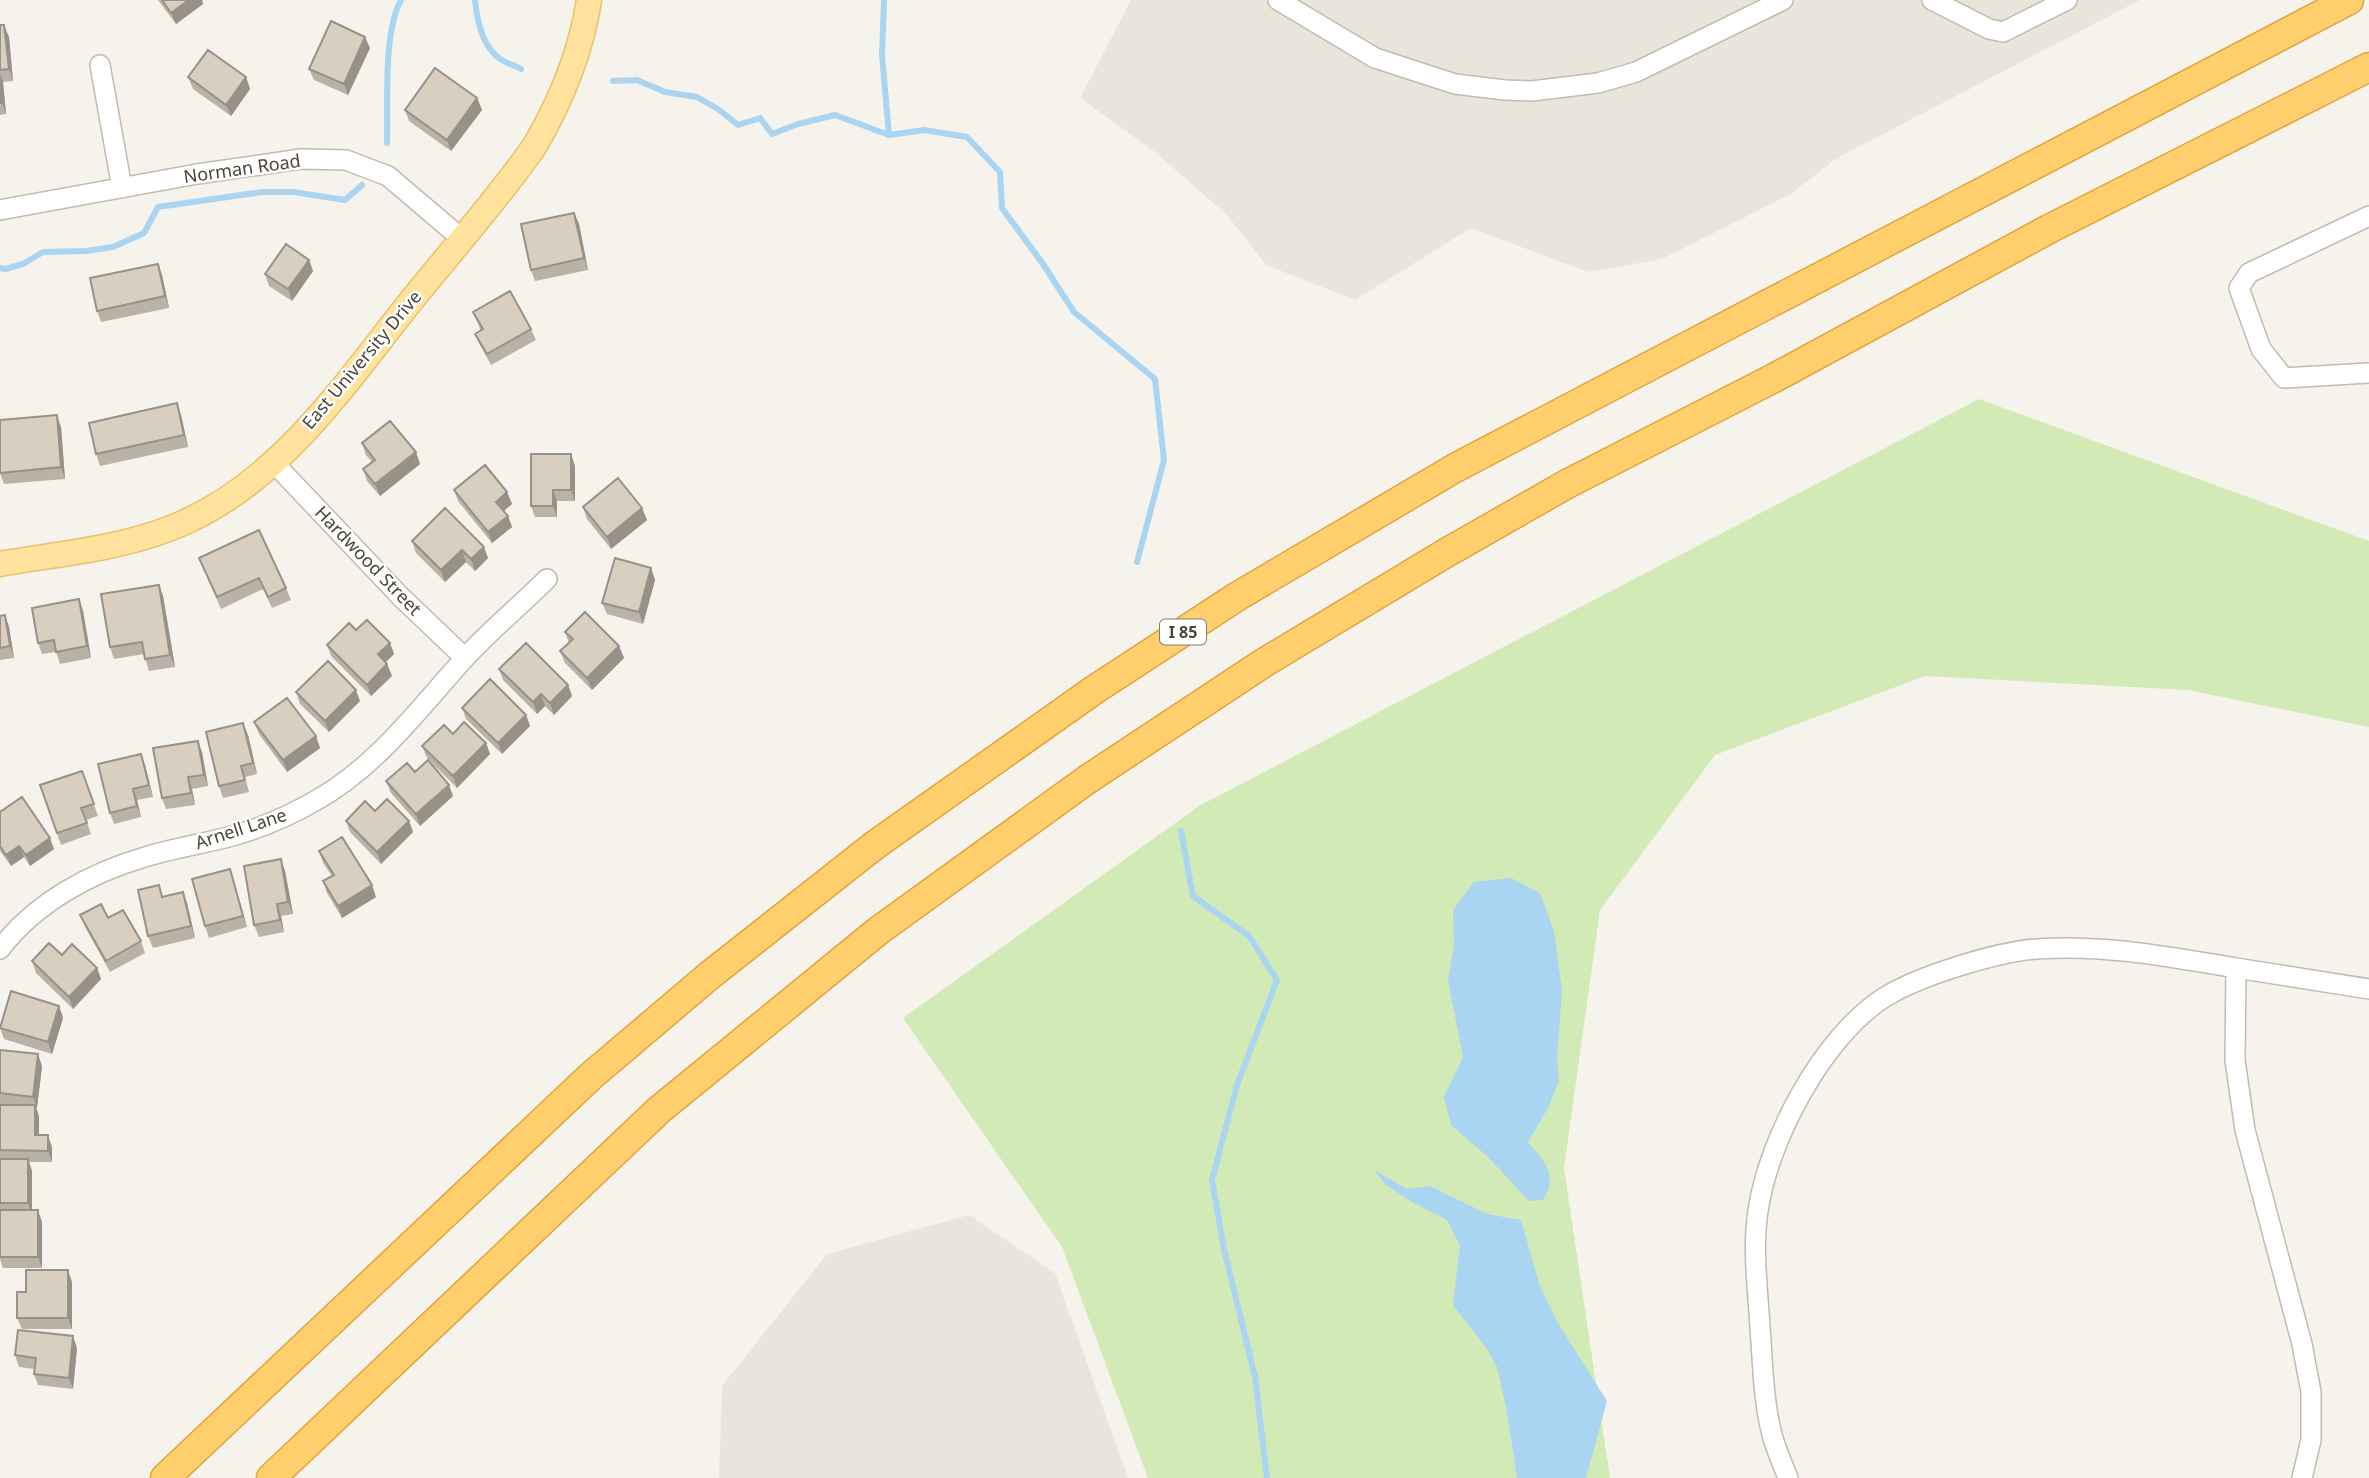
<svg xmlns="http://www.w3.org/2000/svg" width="2369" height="1478" viewBox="0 0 2369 1478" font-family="'Noto Sans',sans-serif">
	<rect width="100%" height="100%" fill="#f6f3ec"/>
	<!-- residential -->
	<path fill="#eae5da" d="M1131 0H2140L1837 158 1791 194 1662 259 1588 272 1471 228 1355 300 1266 265 1227 215 1155 152 1080 98Z
		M969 1215 1055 1273 1128 1478H719L722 1386 827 1254Z"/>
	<!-- green -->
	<path fill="#d2eab5" d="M1979 399 2369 541V727L2188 690 1925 676 1715 755 1600 910 1564 1168 1610 1478H1148L1062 1247 903 1018 1199 806Z"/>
	<!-- water -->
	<path fill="#a9d4f2" d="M1511 878 1540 893 1554 931 1562 991 1557 1058 1559 1081 1548 1108 1528 1142C1544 1162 1559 1173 1543 1200L1529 1201 1488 1157 1451 1125 1444 1097 1463 1057 1448 980 1454 946 1453 910 1474 882Z
		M1374 1170 1407 1189 1430 1186 1487 1214 1521 1220 1540 1287 1559 1325 1607 1401 1586 1478H1517L1507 1412 1497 1367 1487 1349 1453 1305 1460 1245 1447 1220 1412 1202 1386 1185Z"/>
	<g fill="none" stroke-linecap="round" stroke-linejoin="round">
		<!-- stream -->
		<path stroke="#a9d4f2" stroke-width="6" d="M475 0C477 20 482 46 499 58 505 63 514 65 521 69
			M884 0 882 55 889 135 924 130 967 137 1000 172 1002 208 1043 264 1074 312 1155 379 1164 460 1137 562
			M613 81 637 80 665 92 697 97 718 109 738 125 760 118 772 134 798 124 835 115 889 135
			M387 143C388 105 383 32 401 0
			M0 268 5 269 23 264 43 252 86 251 113 247 144 233 158 207 262 192H293L345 200 362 185
			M1181 831 1193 896 1249 936 1277 980 1237 1085 1212 1180 1224 1249 1255 1377 1267 1478"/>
		<defs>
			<path id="minor" d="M1278 0 1375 58 1455 84 1505 90 1532 91 1598 83 1636 72 1783 0
				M1932 0 1989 29 2003 32 2067 0
				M100 65 122 188
				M0 210 197 174 301 159 346 160 388 176 462 239
				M2369 216 2249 273 2239 288 2261 349 2284 378 2369 373
				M274 463 401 597 465 658
				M0 949C35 903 90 873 145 857 173 848 203 844 232 836 261 828 289 816 315 801 376 767 418 710 463 660 489 631 520 606 547 579
				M2236 968 2369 989
				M1788 1478C1783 1465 1777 1452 1773 1438 1763 1403 1763 1364 1760 1328 1758 1290 1752 1249 1758 1211 1768 1140 1823 1036 1885 997 1919 976 1996 952 2036 949 2104 944 2170 957 2236 968L2235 1060 2245 1130 2302 1344 2311 1392V1440L2302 1478"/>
			<path id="major" d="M0 564C56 554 118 549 171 528 277 487 343 386 411 301 452 250 496 201 534 147 561 101 581 53 589 0"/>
			<path id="highway" d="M165 1478 591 1076 710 975 875 845 1094 690 1238 596 1455 468 2349 0
				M271 1478 659 1110 878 931 1088 779 1265 662 1446 553 1567 484 1774 378 2049 229 2369 67"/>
		</defs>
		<!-- minor casing -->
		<use href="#minor" stroke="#c2bbae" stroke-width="22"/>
		<!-- major casing -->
		<use href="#major" stroke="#e6c16a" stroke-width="27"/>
		<!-- highway casing -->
		<use href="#highway" stroke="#e0a43c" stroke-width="31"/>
		<!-- minor -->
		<use href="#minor" stroke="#fff" stroke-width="19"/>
		<!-- major -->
		<use href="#major" stroke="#ffe39c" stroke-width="24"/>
		<!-- highway -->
		<use href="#highway" stroke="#ffcf6e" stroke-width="28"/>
	</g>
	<!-- wall -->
	<path fill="#bab2a6" d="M158 0H202L203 4 176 24Z
		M0 25 9 37 13 81 3 82 6 114 0 115Z
		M370 48 348 95 314 80 309 69Z
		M188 77H246L250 89 231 116 193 89Z
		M477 98 482 110 451 151 409 121 405 110Z
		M574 213 579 224 588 270 535 281 531 270Z
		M309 260 313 271 292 301 269 286 265 274Z
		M158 264 162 275 169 308 101 322 97 311Z
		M473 312 531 329 536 340 491 365 480 345 475 334 481 331Z
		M181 415 188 447 100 466 96 454Z
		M61 427 65 479 4 484 0 473Z
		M362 443 420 464 380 496 367 481 363 469 372 462 366 455Z
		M575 466V501H557V517H535L531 506Z
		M454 490 507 492 512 504 504 511 508 516 512 527 492 543 458 501Z
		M583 507 642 508 647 520 611 549 587 519Z
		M445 508 488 558 475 571 466 562 445 582 416 553 412 541Z
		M259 530 286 588 291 600 272 608 263 589 221 609 199 558Z
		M651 568 655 580 643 624 607 614 602 603Z
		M159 585 163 596 175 667 149 671 144 654 114 659 110 647Z
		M79 599 83 611 91 658 60 664 56 652 42 654 38 643Z
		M5 615 9 627 14 658 0 660V616Z
		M356 630 390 643 394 654 385 662 387 664 392 676 371 696 331 656 327 645Z
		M565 632 619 646 624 658 592 690 565 663 560 651 569 643Z
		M499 669 568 685 572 696 554 715 545 706 537 714 503 680Z
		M296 692 360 701 329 732 300 704Z
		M462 708 526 715 530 726 502 754 466 719Z
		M254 722 316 736 320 748 287 772 259 734Z
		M453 734 486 743 490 754 457 788 427 758 422 746Z
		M248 735 257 774 245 777 249 792 223 798 219 786Z
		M202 752 208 786 192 789 195 805 166 809 162 798Z
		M145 765 153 797 137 800 141 817 114 824 110 813Z
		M82 771 98 816 86 820 91 834 61 845 40 785Z
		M386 781 453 796 420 826 391 793Z
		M375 811 409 821 413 832 381 864 350 832 346 821Z
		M0 812 54 849 30 866 24 857 11 866 0 851Z
		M319 851 376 897 342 918 327 893 323 881 332 876 323 863Z
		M230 869 247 927 209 938 205 926Z
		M285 871 293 914 281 916 284 932 259 937 254 925Z
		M163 897 187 903 195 938 153 948 148 936Z
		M80 915 108 918 141 941 145 953 110 972 85 927Z
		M32 961 97 968 101 979 73 1009 36 973Z
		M59 1006 63 1018 52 1054 4 1039 0 1028Z
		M0 1050 42 1066 37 1108H36L39 1116V1135L52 1147V1162H29L32 1171V1210L42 1222V1268H3L0 1259Z
		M72 1282V1329H22L17 1318 26 1292Z
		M77 1348 73 1389 38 1385 34 1374 35 1369 19 1367 15 1355Z"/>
	<!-- shaded-wall -->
	<path fill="#979187" d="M189 0H202L203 4 176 24 171 13Z
		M4 25 9 37 13 81 9 69Z
		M365 37 370 48 348 95 344 84Z
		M0 73 3 82 6 114 2 103Z
		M246 77 250 89 231 116 226 105Z
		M477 98 482 110 451 151 447 140Z
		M574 213 579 224 588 270 584 258Z
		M309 260 313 271 292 301 288 289Z
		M158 264 162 275 169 308 165 296Z
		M177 403 181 415 188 447 184 435Z
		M57 415 61 427 65 479 61 467Z
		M416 452 420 464 380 496 375 484Z
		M571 454 575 466V501L571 490Z
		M553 490 557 501V517L553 506Z
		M507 492 512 504 501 513 496 502Z
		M642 508 647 520 611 549 607 537Z
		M508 516 512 527 492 543 488 532Z
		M484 547 488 558 475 571 471 559Z
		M462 550 466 562 445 582 441 570Z
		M651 568 655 580 643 624 639 612Z
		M159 585 163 596 175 667 170 655Z
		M79 599 83 611 91 658 87 646Z
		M5 615 9 627 14 658 10 646Z
		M390 643 394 654 382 666 378 654Z
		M619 646 624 658 592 690 587 678Z
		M387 664 392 676 371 696 367 685Z
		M568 685 572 696 554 715 550 703Z
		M356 690 360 701 329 732 325 721Z
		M541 694 545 706 537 714 533 702Z
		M526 715 530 726 502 754 498 743Z
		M243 723 248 735 257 774 253 763Z
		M316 736 320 748 287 772 283 760Z
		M198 741 202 752 208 786 204 775Z
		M486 743 490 754 457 788 453 776Z
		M141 754 145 765 153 797 149 785Z
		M188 777 192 789 195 805 191 793Z
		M449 785 453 796 420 826 416 814Z
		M133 789 137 800 141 817 137 806Z
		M409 821 413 832 381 864 377 852Z
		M50 838 54 849 30 866 26 855Z
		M19 846 24 857 11 866 6 855Z
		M281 859 285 871 293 914 288 902Z
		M230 869 234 881 247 927 243 916Z
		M372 885 376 897 342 918 338 906Z
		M183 892 187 903 195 938 191 926Z
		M277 904 281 916 284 932 280 920Z
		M97 968 101 979 73 1009 69 997Z
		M59 1006 63 1018 52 1054 48 1042Z
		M38 1054 42 1066 37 1108 33 1097Z
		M35 1105 39 1116V1147L35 1135Z
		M48 1135 52 1147V1162L48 1151Z
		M28 1159 32 1171V1214L28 1203Z
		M38 1210 42 1222V1268L38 1257Z
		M68 1270 72 1282V1329L68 1318Z
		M73 1336 77 1348 73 1389 69 1378Z"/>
	<!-- building -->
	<path fill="#d8cfc1" stroke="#979187" stroke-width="2" d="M162 0H189L171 13Z
		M331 21 365 37 344 84 309 69Z
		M0 25H4L9 69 0 70Z
		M208 50 246 77 226 105 188 77Z
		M435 68 477 98 447 140 405 110Z
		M0 80 2 103H0Z
		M574 213 584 258 531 270 521 224Z
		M286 244 309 260 288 289 265 274Z
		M158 264 165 296 97 311 90 278Z
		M510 291 531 329 487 354 475 334 483 329 473 312Z
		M177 403 184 435 96 454 89 423Z
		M57 415 61 467 0 473V420Z
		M390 421 416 452 375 484 363 469 375 460 362 443Z
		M531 454H571V490H553V506H531Z
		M485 465 507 492 496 502 508 516 488 532 454 490Z
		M618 478 642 508 607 537 583 507Z
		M445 508 484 547 471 559 462 550 441 570 412 541Z
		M259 530 286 588 268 597 259 578 217 597 199 558Z
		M615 558 651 568 639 612 602 603Z
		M159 585 170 655 145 659 142 642 110 647 101 594Z
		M79 599 87 646 56 652 54 640 38 643 32 608Z
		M585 612 619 646 587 678 560 651 573 639 565 632Z
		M5 615 10 646 0 648V616Z
		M367 620 390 643 378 654 387 664 367 685 327 645 349 623 356 630Z
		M526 643 568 685 550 703 541 694 533 702 499 669Z
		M328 661 356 690 325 721 296 692Z
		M490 679 526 715 498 743 462 708Z
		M287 698 316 736 283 760 254 722Z
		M464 722 486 743 453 776 422 746 444 725 453 734Z
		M243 723 253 763 241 766 245 780 219 786 206 732Z
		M198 741 204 775 188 777 191 793 162 798 153 748Z
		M141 754 149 785 133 789 137 806 110 813 98 764Z
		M428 760 449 785 416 814 386 781 407 763 415 772Z
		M82 771 94 804 81 808 87 823 57 833 40 785Z
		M22 797 50 838 26 855 19 846 6 855 0 846V812Z
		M387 799 409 821 377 852 346 821 365 801 375 811Z
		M342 837 372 885 338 906 323 881 334 875 319 851Z
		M281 859 288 902 277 904 280 920 254 925 244 866Z
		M230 869 243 916 205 926 192 879Z
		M159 885 162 897 183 892 191 926 148 936 138 890Z
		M101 904 108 918 123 910 141 941 106 961 80 915Z
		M49 943 62 955 72 944 97 968 69 997 32 961Z
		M11 991 59 1006 48 1042 0 1028Z
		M0 1050 38 1054 33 1097 0 1093Z
		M0 1105H35V1135H48V1151L0 1150Z
		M0 1159H28V1203H0Z
		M0 1210H38V1257H0Z
		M26 1270H68V1318H17V1292H26Z
		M18 1330 73 1336 69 1378 34 1374 36 1358 15 1355Z"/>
	<g text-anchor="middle" stroke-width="5" stroke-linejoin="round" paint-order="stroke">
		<!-- shield labels -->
		<rect fill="#fff" stroke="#817c74" stroke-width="2" x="1160" y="619.5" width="46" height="25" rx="5"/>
		<g font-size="16" font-weight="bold" fill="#4b4439">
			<text x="1183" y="638">I 85</text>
		</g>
		<!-- street labels -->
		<g font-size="18" fill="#4b4439" stroke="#fff">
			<text transform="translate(242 169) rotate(-8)" y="6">Norman Road</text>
			<text transform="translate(362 360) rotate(-50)" y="6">East University Drive</text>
			<text transform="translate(368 561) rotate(46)" y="6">Hardwood Street</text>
			<text transform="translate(241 829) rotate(-18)" y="6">Arnell Lane</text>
		</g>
	</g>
</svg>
